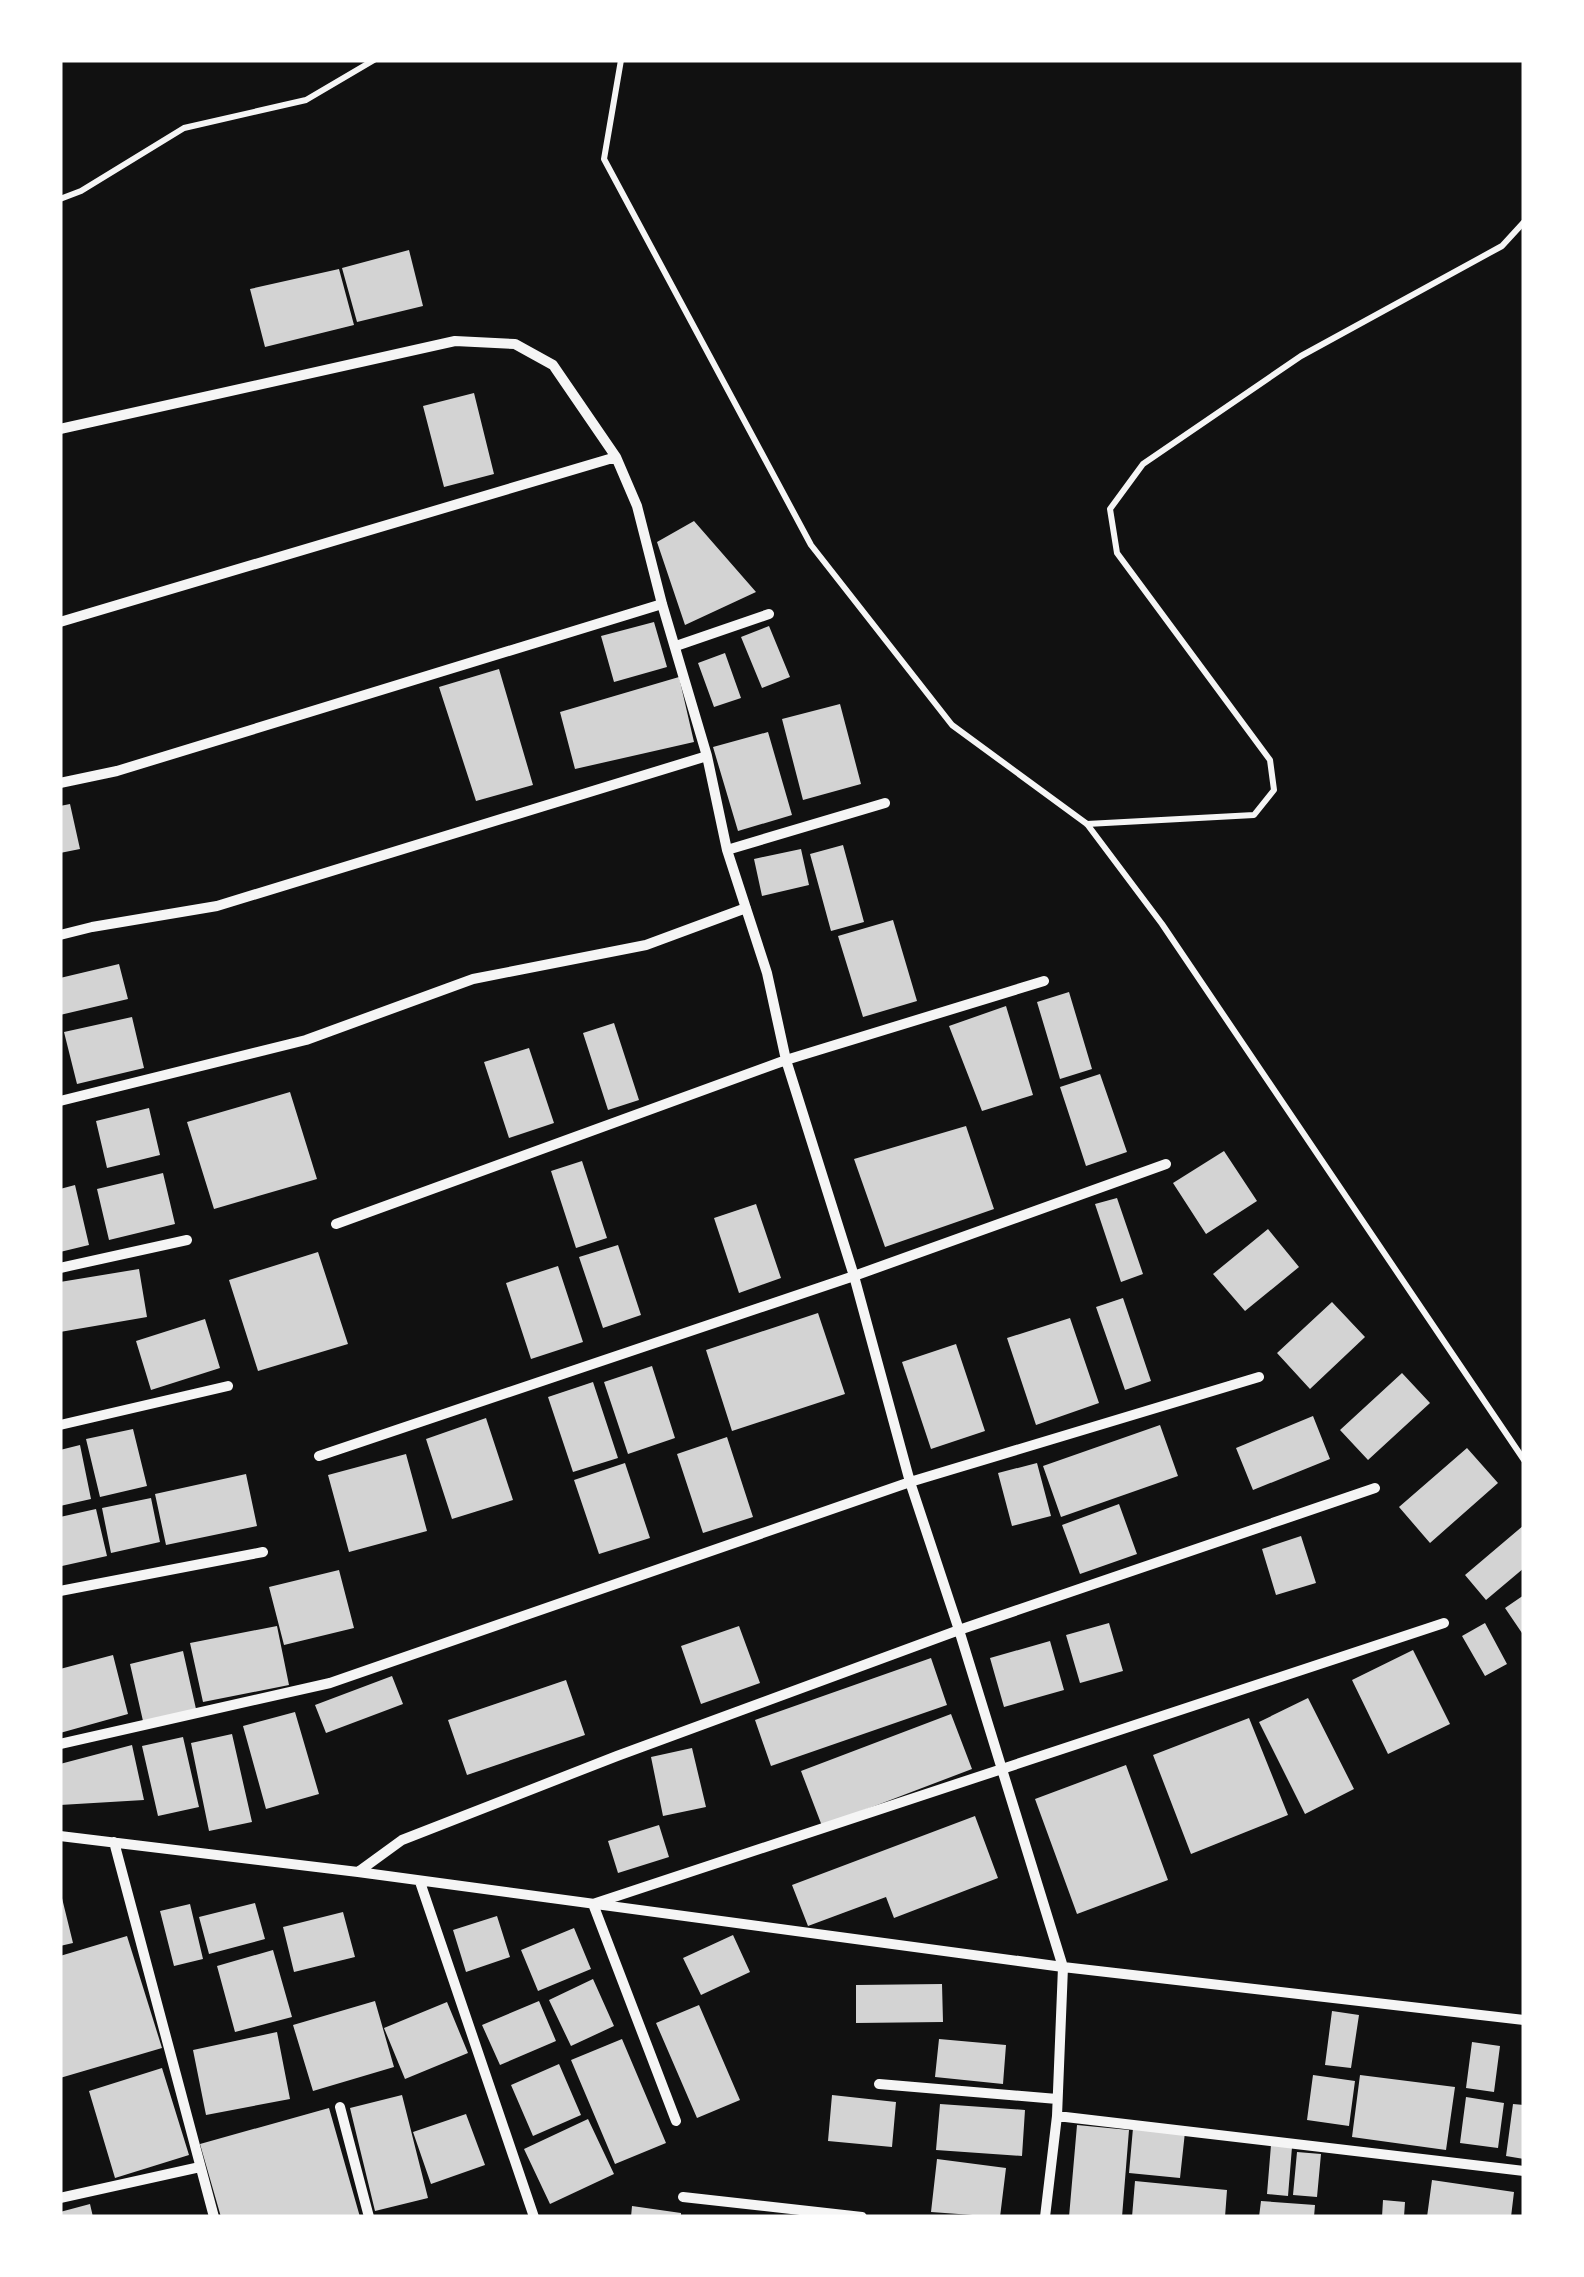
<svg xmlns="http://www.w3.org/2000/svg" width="1584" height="2277" viewBox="0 0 1584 2277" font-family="'Archivo Narrow',sans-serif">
	<rect width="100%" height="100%" fill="#111"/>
	<!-- building -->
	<path fill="#d3d3d3" d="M409 250 423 306 357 322 342 268Z
		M339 269 354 325 265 347 250 289Z
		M474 393 494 474 444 487 423 406Z
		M694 521 756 592 685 625 657 542Z
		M654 622 667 667 614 682 601 636Z
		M769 626 790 677 762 688 741 637Z
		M725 653 741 698 714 707 698 663Z
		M499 669 533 785 476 801 439 687Z
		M679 677 694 742 575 769 560 712Z
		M840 704 861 784 803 800 782 719Z
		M768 732 792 815 738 831 713 747Z
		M70 804 80 849 60 853V806Z
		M843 845 864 922 831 931 810 854Z
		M801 849 809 885 762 896 754 859Z
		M893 920 917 1001 863 1017 838 936Z
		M119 964 128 999 60 1015V978Z
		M1069 992 1092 1069 1060 1079 1037 1002Z
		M1006 1006 1033 1095 982 1111 949 1026Z
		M132 1017 144 1068 77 1084 64 1032Z
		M614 1023 639 1100 608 1110 583 1033Z
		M529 1048 554 1123 509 1138 484 1062Z
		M1100 1074 1127 1152 1086 1166 1060 1087Z
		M290 1092 317 1179 214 1209 187 1122Z
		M149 1108 160 1155 107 1168 96 1121Z
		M966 1126 994 1209 885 1247 854 1159Z
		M1224 1151 1257 1201 1206 1234 1173 1183Z
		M582 1161 607 1238 576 1248 551 1171Z
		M163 1173 175 1224 109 1240 97 1189Z
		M75 1185 89 1245 60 1252V1189Z
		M1117 1198 1143 1274 1121 1282 1095 1204Z
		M756 1204 781 1278 739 1293 714 1218Z
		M1268 1229 1299 1267 1245 1311 1213 1274Z
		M618 1245 641 1315 603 1328 579 1257Z
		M318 1252 348 1344 258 1371 229 1280Z
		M558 1266 583 1342 531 1359 506 1283Z
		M139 1269 147 1317 60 1332V1282Z
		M1123 1298 1151 1381 1125 1390 1096 1307Z
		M1332 1302 1365 1337 1310 1389 1277 1353Z
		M818 1313 845 1394 732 1431 706 1350Z
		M1070 1318 1099 1403 1036 1425 1007 1338Z
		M205 1319 220 1368 151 1390 136 1341Z
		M956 1344 985 1431 931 1449 902 1362Z
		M652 1366 675 1438 628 1454 604 1382Z
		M1402 1373 1430 1403 1368 1460 1340 1430Z
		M593 1382 618 1458 573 1472 548 1397Z
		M1313 1416 1330 1459 1253 1490 1236 1448Z
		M486 1418 513 1500 452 1519 426 1439Z
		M1160 1425 1178 1476 1061 1517 1043 1466Z
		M133 1429 147 1486 100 1497 86 1439Z
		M727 1437 753 1517 703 1533 677 1454Z
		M80 1445 91 1499 60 1506V1450Z
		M1467 1448 1498 1483 1430 1543 1399 1507Z
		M406 1454 427 1531 349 1552 328 1475Z
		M625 1463 650 1538 599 1554 574 1480Z
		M1037 1463 1051 1516 1012 1526 998 1473Z
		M246 1474 257 1526 166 1545 155 1494Z
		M151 1498 160 1542 111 1553 102 1508Z
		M1119 1504 1137 1554 1080 1574 1062 1525Z
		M96 1509 107 1556 62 1566 60 1517Z
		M1524 1525V1568L1486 1600 1465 1575Z
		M1301 1536 1316 1583 1276 1595 1262 1549Z
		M339 1570 354 1628 284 1645 269 1587Z
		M1524 1595V1636L1505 1608Z
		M1109 1623 1123 1671 1080 1683 1066 1635Z
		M1485 1623 1507 1664 1485 1676 1462 1636Z
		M277 1626 289 1685 203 1702 190 1643Z
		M739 1626 760 1683 701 1704 681 1646Z
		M1050 1641 1064 1690 1004 1707 990 1658Z
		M1413 1650 1450 1724 1388 1754 1352 1680Z
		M183 1651 196 1709 143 1721 130 1664Z
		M113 1655 128 1714 60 1733V1669Z
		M931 1658 947 1705 771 1766 755 1720Z
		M392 1676 403 1704 326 1733 315 1705Z
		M566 1680 585 1735 467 1775 448 1720Z
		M1308 1698 1354 1789 1305 1814 1259 1722Z
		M295 1712 319 1794 266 1809 243 1726Z
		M951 1714 972 1769 822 1826 801 1771Z
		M1249 1718 1288 1815 1191 1854 1153 1755Z
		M232 1734 252 1822 209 1831 191 1743Z
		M183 1737 199 1807 158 1816 142 1746Z
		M132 1745 144 1800 60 1805V1764Z
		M692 1748 706 1807 663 1816 651 1757Z
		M1126 1765 1168 1880 1077 1914 1035 1799Z
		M975 1816 998 1878 894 1918 886 1897 808 1926 792 1885Z
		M659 1825 669 1857 618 1873 608 1841Z
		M60 1890 73 1943 60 1946Z
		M255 1903 265 1939 209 1954 199 1917Z
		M190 1904 203 1959 174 1966 160 1911Z
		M343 1912 355 1957 294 1972 283 1927Z
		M497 1916 510 1957 466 1972 453 1930Z
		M574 1928 591 1969 538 1991 521 1950Z
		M733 1935 750 1972 701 1995 683 1958Z
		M127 1936 162 2048 60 2078V1956Z
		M273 1950 292 2017 235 2032 217 1966Z
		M593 1979 614 2026 571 2046 549 2000Z
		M942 1984 943 2022 856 2023V1985Z
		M375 2001 394 2067 313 2091 293 2025Z
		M539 2001 556 2041 500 2065 482 2025Z
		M447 2002 468 2053 405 2079 384 2028Z
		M699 2005 740 2100 697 2118 656 2023Z
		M1332 2011 1359 2015 1351 2068 1325 2065Z
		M277 2032 290 2099 206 2115 193 2050Z
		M622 2039 666 2143 615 2164 571 2060Z
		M939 2039 1006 2045 1003 2084 935 2077Z
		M1472 2042 1500 2046 1494 2092 1466 2088Z
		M559 2064 581 2115 533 2136 511 2085Z
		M162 2068 189 2155 115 2178 89 2091Z
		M1313 2075 1355 2081 1349 2126 1307 2120Z
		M1360 2075 1455 2087 1446 2150 1352 2137Z
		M402 2095 428 2198 375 2211 350 2108Z
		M832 2095 896 2102 892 2147 828 2141Z
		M1466 2097 1504 2103 1498 2148 1460 2143Z
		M940 2104 1025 2110 1022 2156 936 2150Z
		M1513 2104 1524 2105V2159L1506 2156Z
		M329 2108 360 2217H221L200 2144Z
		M466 2114 485 2165 431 2184 413 2132Z
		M588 2119 614 2174 550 2204 524 2149Z
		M1077 2125 1129 2130 1122 2217H1069Z
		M1133 2128 1185 2132 1180 2178 1129 2173Z
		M1271 2145 1292 2147 1288 2196 1267 2194Z
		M1297 2152 1321 2154 1317 2197 1293 2195Z
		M937 2159 1006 2168 1000 2217 931 2212Z
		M1432 2180 1514 2192 1511 2217H1427Z
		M1135 2181 1227 2190 1225 2217H1132Z
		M1383 2200 1405 2202 1404 2217H1382Z
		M1261 2201 1315 2205 1314 2217H1259Z
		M90 2204 93 2217H60V2212Z
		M632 2206 681 2213V2217H631Z"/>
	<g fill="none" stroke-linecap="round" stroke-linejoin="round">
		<!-- path -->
		<path stroke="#f5f5f5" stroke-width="6" d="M621 60 604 159 811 545 952 725 1087 824 1162 924 1524 1460
			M60 199 81 191 184 128 306 100 374 60
			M1087 824 1254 815 1274 790 1270 760 1117 553 1110 509 1143 464 1301 356 1502 246 1524 222"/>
		<!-- minor -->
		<path stroke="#f5f5f5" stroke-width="10" d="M60 429 455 341 515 344 553 365 616 457 637 506 662 604 707 756 727 850 767 973 786 1060 854 1276 910 1482 959 1630 1063 1967 1057 2116 1045 2217
			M60 622 616 457
			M676 646 769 614
			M60 783 117 771 662 604
			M727 850 885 803
			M60 935 92 927 217 906 707 756
			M60 1101 306 1040 473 979 646 945 746 908
			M336 1224 786 1060 1044 981
			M60 1268 187 1240
			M60 1425 228 1386
			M319 1456 854 1276 1166 1164
			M60 1591 263 1552
			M60 1744 330 1683 910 1482 1259 1377
			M60 1836 358 1872 1063 1967 1524 2020
			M114 1842 214 2217
			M358 1872 402 1840 617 1756 959 1630 1375 1488
			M420 1882 534 2217
			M879 2084 1057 2099
			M340 2107 369 2217
			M1057 2116 1524 2171
			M676 2121 593 1904 1444 1623
			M683 2197 862 2217
			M60 2198 200 2167"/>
	</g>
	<!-- border -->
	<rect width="1584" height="2277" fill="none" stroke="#ffffff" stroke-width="125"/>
</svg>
